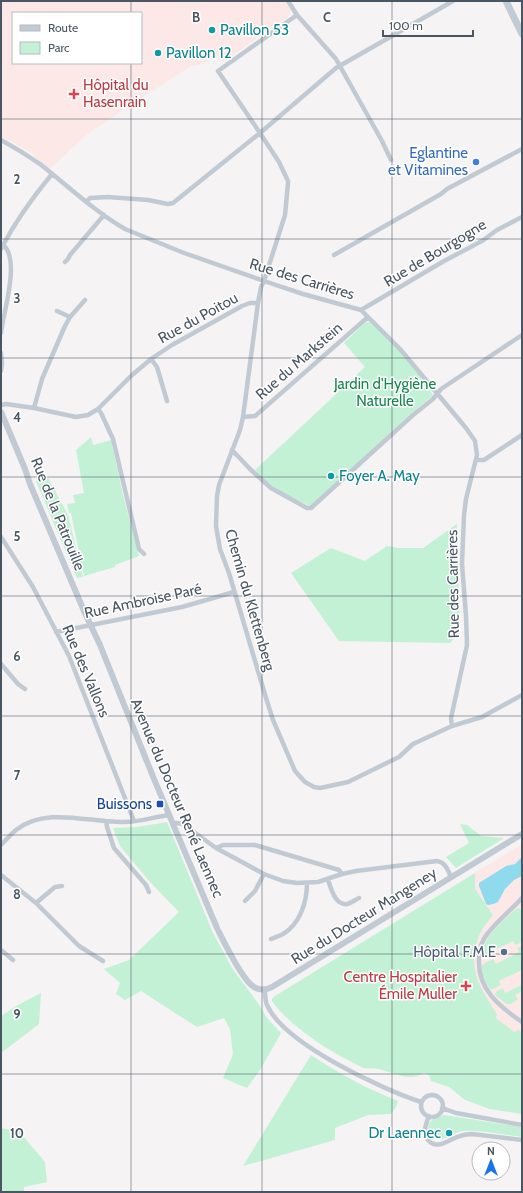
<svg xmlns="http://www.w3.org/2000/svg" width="523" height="1193" viewBox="0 0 523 1193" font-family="Cabin,sans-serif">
	<rect width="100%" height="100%" fill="#f5f3f3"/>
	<!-- medical -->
	<path fill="#fce8e6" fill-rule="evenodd" d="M1 1H284L291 10 288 17 223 62 216 56 204 64 191 66 118 113 85 136 50 169 35 157 34 154 1 136ZM13 13H141V63H13Z
		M522 844V1091L436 934 474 915 475 873Z"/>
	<!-- green -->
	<path fill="#c3f1d5" d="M366 322H371C393 344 417 369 433 395L407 417 311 506C297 501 262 483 255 470L365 367 344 343Z
		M91 437 93 445 111 440 123 495 139 556 115 565V567L84 576 71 513H69L67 504 75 503 73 495 84 493 76 450Z
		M47 476 68 515 83 577 77 578 36 481Z
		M457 524 460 632 450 643 339 641 291 573 331 548 365 561 387 546 398 548H423Z
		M167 822 213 933 232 968 260 1006 267 1018 281 1033 260 1070 247 1088 223 1078 233 1054 230 1029 224 1018 197 1027 141 991 125 1000 116 994 120 983 104 969 129 960 179 912 150 882 120 846 113 828 137 827Z
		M460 824 467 825 481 836 504 838 456 868 446 857 469 843Z
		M475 873V889L493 915C488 922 480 930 478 939 467 970 481 989 497 1014L496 1018 514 1032 519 1030 522 1032V1114L490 1109 465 1100 449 1087 431 1081 429 1075 424 1073C408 1082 395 1073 379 1069 374 1068 369 1069 364 1068 359 1066 354 1063 350 1061 325 1049 288 1024 272 1001V999L275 996Z
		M518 908 522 910V942L515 945 513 941 490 952 492 956C489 958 486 958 484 955 480 939 505 919 516 909Z
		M521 946 522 970 499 981 501 985 493 989H490C487 985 480 972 482 966 483 963 490 961 493 959L496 964 519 952 517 948Z
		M522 985V991L515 995 518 999 511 1004H507L495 995 496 992 503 988 505 993Z
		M41 993 39 1024 1 1053V1016L18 1005Z
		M311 1055C338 1073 367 1089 398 1101L396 1107 391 1114 368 1115 335 1128V1140L243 1166Z
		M444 1115 522 1127V1137C504 1135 481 1130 463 1131 454 1132 446 1141 436 1139 429 1138 426 1128 430 1122 434 1118 439 1117 444 1115Z
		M1 1127 5 1129 18 1130 45 1162 47 1182 24 1187V1192H1Z"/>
	<!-- water -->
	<path fill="#90daee" d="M522 857V876L514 880 505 889 498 902 493 904 488 905 486 904 479 886V883L506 866 515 864Z"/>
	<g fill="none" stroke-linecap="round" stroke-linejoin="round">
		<!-- minor -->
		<path stroke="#c1cad2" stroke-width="4.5" d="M288 1 297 15 336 59 382 141 391 160
			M297 15 218 71 260 133 279 162 288 181V183L285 215 264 281 261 287 258 303 243 417 240 430 219 485 217 496 216 526 220 549 229 573 266 698 273 720 295 771 305 782 314 787 320 788 348 782 399 757 413 744 452 726 482 717 522 695
			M1 140C14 147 27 155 40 164 68 186 94 211 125 229L184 253 264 281 303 294 361 310 400 349 466 428 475 441 477 455 466 499 464 515 462 564 466 616 467 645 451 718 452 726
			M86 202 90 198 108 197 148 200 168 204 173 203 260 133 336 68 453 1
			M1 249C15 222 33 197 52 174
			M334 255 441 194 447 189 522 149
			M65 262 68 259 70 255 104 215
			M361 310 444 261 482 241 497 230 522 217
			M57 311 70 317
			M1 333C3 313 21 259 3 245
			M1 353 2 364 1 371
			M151 359 157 367 167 401
			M1 405 6 404 34 408 76 417 88 415 98 409 131 376 151 359 172 345 242 306 250 303H258
			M34 408 42 379 65 326 70 317 85 300
			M98 409 101 413 113 439 139 549 144 554
			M243 417 255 416 368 317
			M232 450 251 470 271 488 307 508H311L413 415 433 399 441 389 522 335
			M477 460H484L522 435
			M1 537 33 587 69 656 134 821
			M56 632 182 607 234 592
			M1 664 18 684 25 689
			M106 821 107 827 114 848 146 885 149 892
			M173 824 177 823 183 824 216 848 264 874 283 881 297 883 318 882 342 874 356 871 437 861C445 862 448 870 451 877
			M1 845C6 840 11 834 16 830 47 806 89 823 124 822 139 822 154 817 169 815
			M216 848 223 845H255L339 870 342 874
			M1 875 36 903 79 946 103 961
			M328 880C331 888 335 906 347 904 351 903 355 900 359 898
			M522 898C511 910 498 920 488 933 482 940 479 950 479 959 477 989 500 1007 522 1022
			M245 901 255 891 264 874
			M36 903 55 887 62 886
			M271 939C275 937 280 936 283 934 300 924 307 902 307 883
			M1 950 13 960
			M265 990C265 995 265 1000 267 1005 284 1044 382 1089 421 1102
			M421 1106a11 11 0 1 1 22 0a11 11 0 1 1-22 0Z
			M442 1108 456 1113 522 1125
			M429 1116C426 1124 422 1133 428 1140 437 1150 447 1141 457 1137 462 1135 467 1134 472 1134L522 1140"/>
		<!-- tertiary -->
		<path stroke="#c1cad2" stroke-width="6" d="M1 412 25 469 30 484 84 611 100 645 154 779 217 928C224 942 242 980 254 987 260 991 266 990 272 987L522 834"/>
		<!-- secondary -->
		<path stroke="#c1cbd6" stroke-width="7" d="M506 1 522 34"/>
	</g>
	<!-- grid -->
	<path fill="none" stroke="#4a5661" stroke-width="1" stroke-opacity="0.55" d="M131 1V13M262 1V1192M392 1V1192M131 63V1192M1 119H522M1 239H522M1 358H522M1 477H522M1 596H522M1 716H522M1 835H522M1 954H522M1 1074H522"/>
	<!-- markers -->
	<g fill="#0f9aa8" stroke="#fff" stroke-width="1.5">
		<circle cx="212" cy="30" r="4"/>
		<circle cx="158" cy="53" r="4"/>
		<circle cx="331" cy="476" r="4"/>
		<circle cx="449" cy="1133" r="4"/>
	</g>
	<g fill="#e0444e" stroke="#fff" stroke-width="1.5">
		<path d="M72 88h4v4h4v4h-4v4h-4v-4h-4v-4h4z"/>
		<path d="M464 980h4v4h4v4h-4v4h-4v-4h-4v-4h4z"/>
	</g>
	<circle fill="#3f7fe0" stroke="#fff" stroke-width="1.5" cx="476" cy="162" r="4"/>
	<rect fill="#1a4fb4" stroke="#fff" stroke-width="1.5" x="156" y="800" width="8" height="8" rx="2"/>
	<circle fill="#5c6f8a" stroke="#fff" stroke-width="1.5" cx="504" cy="952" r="4"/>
	<g text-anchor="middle" stroke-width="3" stroke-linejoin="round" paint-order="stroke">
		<!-- culture labels -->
		<g font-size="15" fill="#0d838f" stroke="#fff" text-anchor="start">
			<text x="220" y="35">Pavillon 53</text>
			<text x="166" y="58">Pavillon 12</text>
			<text x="339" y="481">Foyer A. May</text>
			<text x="441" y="1138" text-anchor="end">Dr Laennec</text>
		</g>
		<!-- health labels -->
		<g font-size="15" fill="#be3a42" stroke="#fff" text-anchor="start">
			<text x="83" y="90">Hôpital du<tspan x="83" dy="17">Hasenrain</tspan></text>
			<text x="457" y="982" text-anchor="end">Centre Hospitalier<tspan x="457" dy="17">Émile Muller</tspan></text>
		</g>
		<!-- shop labels -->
		<g font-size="15" fill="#366cbe" stroke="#fff" text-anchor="end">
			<text x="468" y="158">Eglantine<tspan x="468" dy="17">et Vitamines</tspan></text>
		</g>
		<!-- street labels -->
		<g font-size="15" fill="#4a5661" stroke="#fff">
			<text transform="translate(435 253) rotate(-31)" y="5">Rue de Bourgogne</text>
			<text transform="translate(302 279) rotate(17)" y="5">Rue des Carrières</text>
			<text transform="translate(198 318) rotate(-29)" y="5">Rue du Poitou</text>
			<text transform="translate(299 361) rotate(-41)" y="5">Rue du Markstein</text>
			<text transform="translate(58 514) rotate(68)" y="5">Rue de la Patrouille</text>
			<text transform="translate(453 584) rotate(-91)" y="5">Rue des Carrières</text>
			<text transform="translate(250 600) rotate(74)" y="5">Chemin du Klettenberg</text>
			<text transform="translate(143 601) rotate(-12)" y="5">Rue Ambroise Paré</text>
			<text transform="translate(86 671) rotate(67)" y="5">Rue des Vallons</text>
			<text transform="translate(177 798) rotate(67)" y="5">Avenue du Docteur René Laennec</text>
			<text transform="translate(364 916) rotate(-32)" y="5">Rue du Docteur Mangeney</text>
		</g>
		<!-- park labels -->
		<g font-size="15" fill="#17864f" stroke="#fff">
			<text x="385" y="389">Jardin d'Hygiène<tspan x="385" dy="17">Naturelle</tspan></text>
		</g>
		<!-- transit labels -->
		<g font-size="15" fill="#164399" stroke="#fff" text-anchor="end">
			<text x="152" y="809">Buissons</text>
		</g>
		<!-- service labels -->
		<g font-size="15" fill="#4e5e75" stroke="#fff" text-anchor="end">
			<text x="496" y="957">Hôpital F.M.E</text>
		</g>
	</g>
	<g font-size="13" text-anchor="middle" font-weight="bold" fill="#4a5661" stroke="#fff" stroke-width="3" stroke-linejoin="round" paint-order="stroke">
		<text x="196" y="22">B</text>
		<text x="327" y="22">C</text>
		<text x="17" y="184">2</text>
		<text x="17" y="303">3</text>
		<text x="17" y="422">4</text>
		<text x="17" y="541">5</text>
		<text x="17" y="661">6</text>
		<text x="17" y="780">7</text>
		<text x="17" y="899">8</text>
		<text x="17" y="1019">9</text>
		<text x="17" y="1138">10</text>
	</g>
	<!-- border -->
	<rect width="523" height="1193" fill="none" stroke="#4a5661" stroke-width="4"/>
	<!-- legend -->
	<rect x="12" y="12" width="130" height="52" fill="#ffffff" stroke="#b7bbc0"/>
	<rect x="20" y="25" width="20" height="6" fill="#c1cbd6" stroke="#b7bbc0"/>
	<text x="48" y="32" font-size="12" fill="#4a5661">Route</text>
	<rect x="20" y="42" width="20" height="12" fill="#c3f1d5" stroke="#b7bbc0"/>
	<text x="48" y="52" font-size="12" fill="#4a5661">Parc</text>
	<!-- north arrow -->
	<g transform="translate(491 1161)"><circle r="19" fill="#ffffff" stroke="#b7bbc0"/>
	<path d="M0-3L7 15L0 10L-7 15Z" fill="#1a73e8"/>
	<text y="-6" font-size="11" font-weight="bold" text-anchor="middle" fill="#4a5661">N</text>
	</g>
	<!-- scale -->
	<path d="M383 30v6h90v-6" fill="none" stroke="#4a5661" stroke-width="2"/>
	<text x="389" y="30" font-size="12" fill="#4a5661" stroke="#ffffff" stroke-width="3" paint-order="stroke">100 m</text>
</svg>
